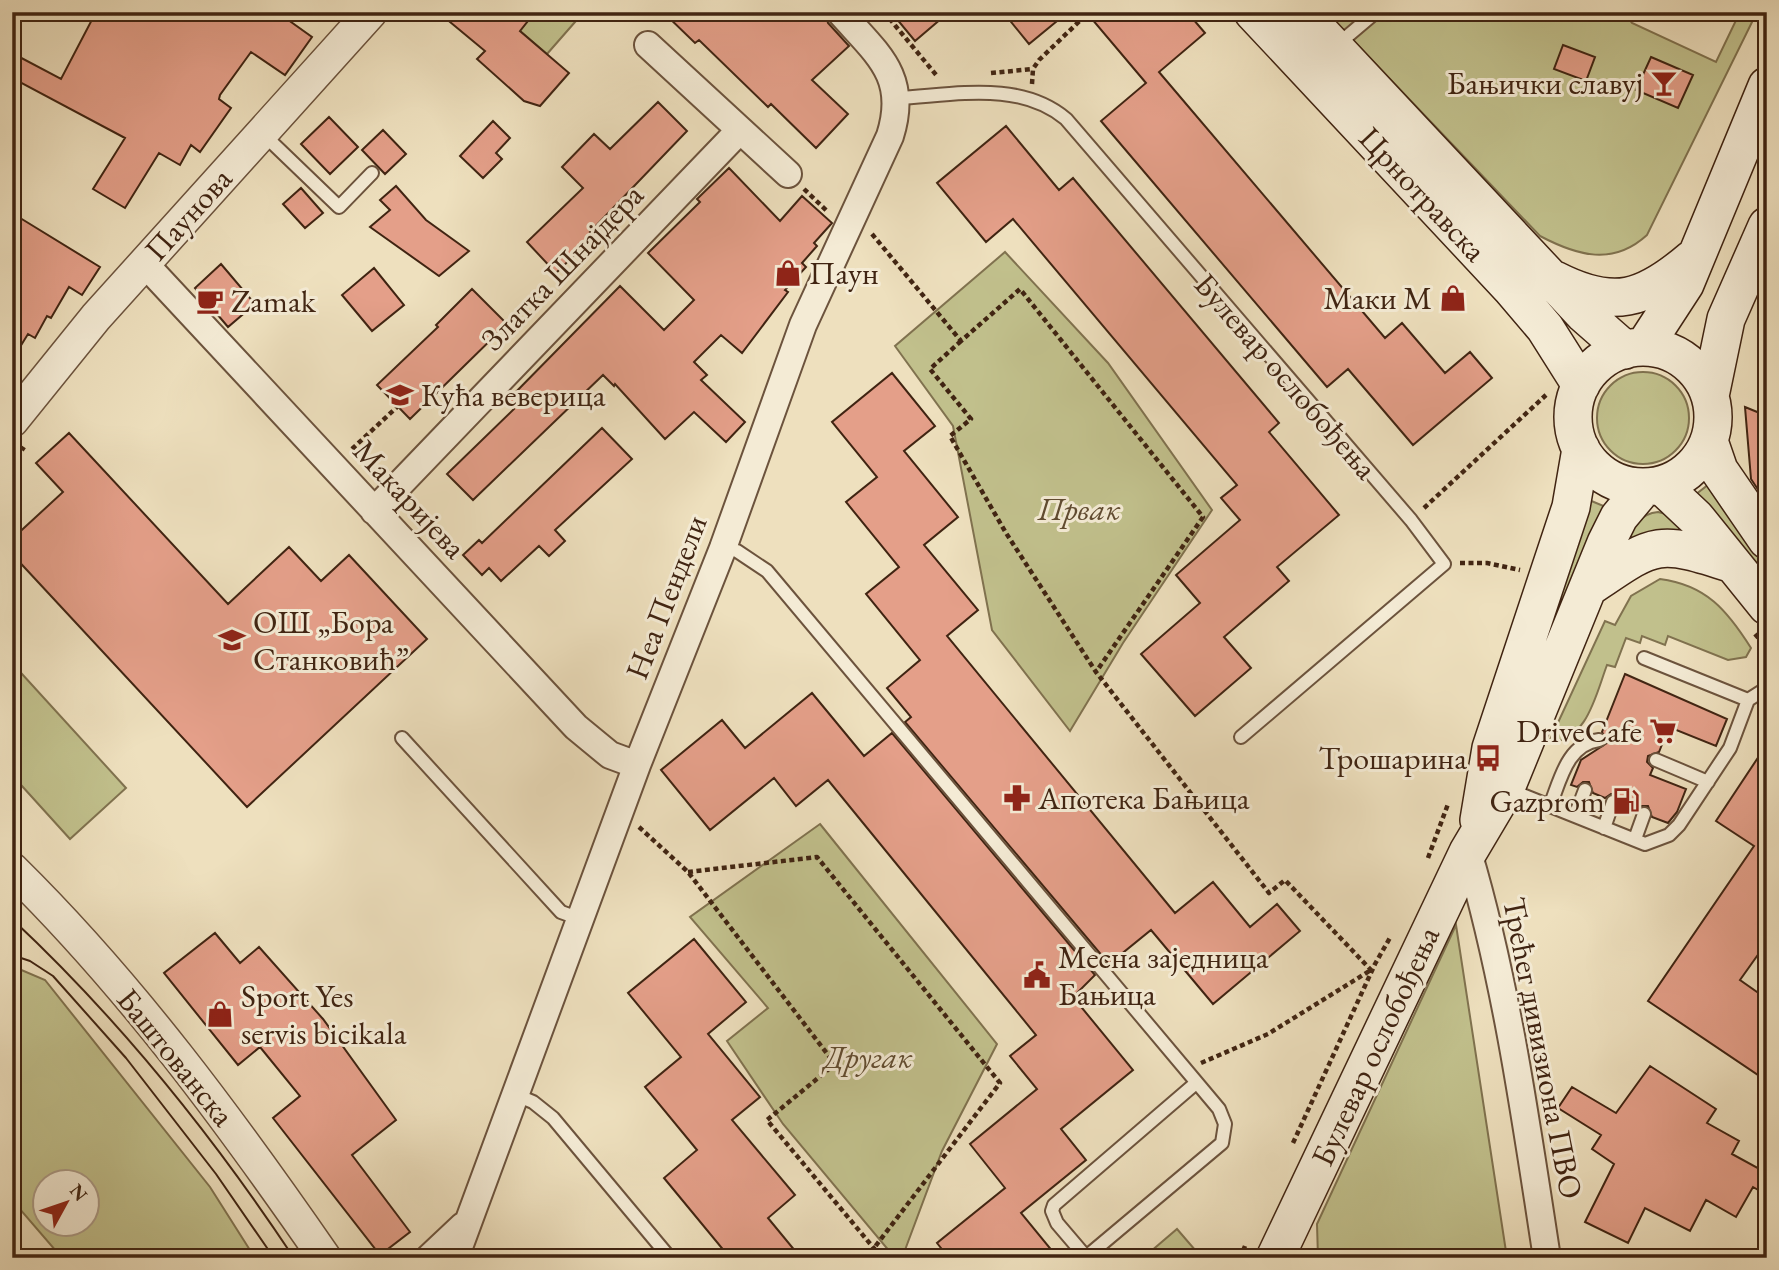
<svg xmlns="http://www.w3.org/2000/svg" width="1779" height="1270" viewBox="0 0 1779 1270" font-family="'EB Garamond',serif">
	<rect width="100%" height="100%" fill="#eee0be"/>
	<filter id="stains"><feTurbulence type="fractalNoise" baseFrequency=".00286" numOctaves="4"/><feColorMatrix values="0 0 0 0 .2 0 0 0 0 .09 0 0 0 0 .02 0 0 0 .5 -.17"/></filter>
	<radialGradient id="worn" r=".72"><stop offset=".6" stop-color="#630" stop-opacity="0"/><stop offset="1" stop-color="#630" stop-opacity=".3"/></radialGradient>
	<!-- green -->
	<path fill="#c1c08c" stroke="#80724f" stroke-width="2" fill-rule="evenodd" d="M535 12H563L575 22 547 54 520 31Z
		M1326 12H1624L1632 23 1716 62 1740 12H1757L1647 235C1613 266 1578 256 1540 236Z
		M1005 252 1108 363 1212 510 1123 643 1070 731 992 630 953 426 895 346Z
		M1597 418a46 46 0 1 1 92 0a46 46 0 1 1-92 0Z
		M1713 481 1732 515 1767 562V583L1695 495Z
		M1589 500 1606 507 1528 688Z
		M1658 512 1670 515 1694 532 1624 546C1632 530 1637 514 1658 512Z
		M1660 579C1706 585 1727 610 1751 648L1746 657 1728 660 1668 636 1665 645 1642 636 1640 643 1626 638 1615 667 1607 665C1596 694 1587 742 1549 742L1605 621 1615 625 1631 596Z
		M12 663 126 788 70 839 12 775Z
		M820 824 997 1044 942 1151 902 1258H895L783 1124 727 1041 768 1008 690 917Z
		M1456 925 1507 1258H1318L1317 1224Z
		M12 966 45 980 210 1187 255 1258H62L12 1200ZM46 1182H88V1224H46Z
		M1177 1229 1202 1258H1143Z"/>
	<!-- building -->
	<path fill="#e49f89" stroke="#402412" stroke-width="2" d="M96 12H277L312 37 285 75 251 52 220 95 219 99 231 108 200 152 191 145 180 165 159 153 125 208 93 189 125 138 12 78V53L61 79Z
		M438 12H535L520 31 569 73 540 106 524 101 477 59 485 51Z
		M663 12H825L828 23 849 46 812 80 848 114 816 148 771 104 768 107 699 40 695 43Z
		M891 12H949L915 41Z
		M1003 12H1068L1029 44Z
		M1086 12H1187L1205 33 1159 72 1385 338 1402 323 1445 373 1470 352 1492 378 1413 445 1348 369 1327 387 1101 121 1146 83Z
		M1563 45 1595 57 1586 81 1554 69Z
		M1651 57 1693 75 1678 108 1636 90Z
		M658 102 687 131 590 232 594 236 556 273 527 242 583 188 562 167 594 134 610 149Z
		M329 117 358 147 330 174 301 144Z
		M493 121 510 138 496 153 502 159 483 178 460 156Z
		M1006 126 1059 190 1073 178 1279 423 1269 432 1339 515 1277 567 1289 581 1224 637 1251 668 1195 716 1141 654 1200 603 1176 575 1240 520 1221 498 1237 485 1013 219 986 242 937 183Z
		M383 130 406 154 385 174 362 150Z
		M729 168 780 221 802 196 832 223 814 243 817 246 802 263 806 267 785 290 788 292 742 353 721 335 694 362 707 375 701 380 745 422 726 442 694 412 665 439 615 384 614 386 603 375 473 500 447 474 514 409 507 401 620 286 664 330 694 300 648 253 700 202 697 199Z
		M396 186 426 220 469 251 439 276 370 227 390 210 380 200Z
		M301 188 323 213 305 228 283 204Z
		M12 213 100 267 82 295 69 287 51 318 47 316 35 338 28 334 12 360Z
		M221 264 255 304 228 327 195 288Z
		M374 268 404 305 372 331 342 295Z
		M472 289 507 324 410 419 377 385 438 327 436 325Z
		M892 373 935 426 904 451 958 517 924 545 978 610 947 636 1175 913 1213 882 1250 927 1277 904 1300 931 1213 1004 1151 930 1109 964 905 722 911 717 887 688 920 660 866 594 899 567 846 502 877 477 832 422Z
		M1745 407 1767 416V491H1759L1751 479Z
		M602 428 632 459 555 530 565 541 549 556 539 546 501 581 489 568 482 575 463 555 479 540 482 543Z
		M69 433 228 604 289 547 321 581 349 555 427 639 247 807 12 554V539L63 492 36 463Z
		M1625 674 1727 719 1716 746 1669 727 1659 752 1648 756 1647 762 1653 768 1650 775 1686 789 1677 812 1668 823 1652 817 1648 806H1642L1636 811 1621 805 1616 794H1611L1605 798 1593 793 1589 782H1583L1577 787 1571 785 1581 760 1607 743 1602 732Z
		M812 693 864 756 892 733 1095 975 1073 997 1133 1070 1061 1129 1086 1160 1021 1213 1058 1258H949L937 1243 1005 1188 970 1144 1037 1089 1010 1056 1036 1035 828 780 796 806 774 778 710 830 661 770 722 720 745 748Z
		M1767 744V942L1740 980 1767 999V1081L1648 1001 1754 846 1716 821Z
		M215 933 240 963 259 947 323 1019 396 1120 352 1155 410 1232 380 1255 273 1118 300 1096 260 1047 238 1065 164 973Z
		M694 939 746 1002 708 1034 760 1097 732 1120 795 1195 768 1218 801 1258H730L664 1178 697 1150 645 1087 681 1057 628 993Z
		M1650 1066 1716 1109 1707 1123 1739 1141 1732 1154 1767 1173V1195L1753 1187 1736 1217 1706 1200 1690 1231 1645 1208 1628 1243 1585 1222 1614 1164 1592 1149 1601 1135 1558 1108 1572 1087 1616 1113Z"/>
	<g fill="none" stroke-linecap="round" stroke-linejoin="round">
		<defs>
			<path id="service" d="M1337 45 1376 12
				M898 98C954 95 1020 80 1066 119L1411 520 1444 564 1241 737
				M262 133 339 207 372 173
				M723 548 737 551 767 571 1219 1109 1225 1124 1222 1143 1085 1258
				M1644 658 1748 700
				M402 738 561 912 572 916 584 912
				M1656 760 1708 782
				M1510 790 1645 844 1669 835 1679 825 1730 748 1748 700 1767 688
				M1550 806C1560 781 1567 744 1599 740
				M1575 816 1585 790
				M1604 828 1613 802
				M1635 839 1644 814
				M516 1095 533 1102 553 1118 670 1258
				M1086 1257 1057 1223 1052 1211 1054 1205 1196 1083"/>
			<path id="minor" d="M648 45 788 174
				M144 263 576 727 610 755 637 765
				M374 511 740 130
				M1468 852C1507 984 1526 1122 1547 1258
				M429 1258 463 1226
				M455 1258 637 765 723 548 803 325 890 136C909 76 877 54 840 12"/>
			<path id="tertiary" d="M12 421 96 317 371 12
				M12 869C131 986 230 1121 325 1258"/>
			<path id="secondary" d="M1253 12 1511 288 1545 328 1581 385
				M1301 12 1584 314 1625 350
				M1555 280C1614 310 1644 300 1692 259
				M1644 347 1685 284 1767 86
				M1573 417a70 70 0 1 1 140 0a70 70 0 1 1-140 0Z
				M1710 396 1726 319 1767 226
				M1709 441 1719 470 1767 540
				M1661 485 1696 518 1767 606
				M1588 588C1654 543 1655 538 1733 564
				M1479 820 1491 748 1571 507 1581 449
				M1275 1258 1468 852 1506 788 1606 543 1619 517 1644 487"/>
		</defs>
		<!-- service casing -->
		<use href="#service" stroke="#6c533d" stroke-width="16"/>
		<!-- minor casing -->
		<use href="#minor" stroke="#6c533d" stroke-width="30"/>
		<!-- tertiary casing -->
		<use href="#tertiary" stroke="#6c533d" stroke-width="35"/>
		<!-- secondary casing -->
		<use href="#secondary" stroke="#402412" stroke-width="40"/>
		<!-- path -->
		<path stroke="#402412" stroke-width="4.5" stroke-dasharray="5 3.5" stroke-linecap="butt" d="M884 12 937 76
			M12 19 15 21
			M991 73 1033 69
			M1032 84 1033 69 1039 60 1089 12
			M804 189 828 212
			M872 234 961 341 1020 289 1203 517 1096 672
			M961 341 930 369 971 419 950 436 1006 533 1096 672 1269 893 1285 880 1371 970
			M352 449 397 407
			M12 464 24 447
			M1424 508 1546 395
			M1460 563H1487L1520 570
			M1755 634 1767 648
			M639 827 688 872 835 1064 767 1120 882 1258
			M1428 858 1448 804
			M688 872 817 857 1000 1083 874 1248
			M1201 1063 1268 1034 1371 970
			M1293 1143 1375 964 1391 936
			M1240 1258 1245 1246"/>
		<!-- service -->
		<use href="#service" stroke="#f4ebd5" stroke-width="12"/>
		<!-- minor -->
		<use href="#minor" stroke="#f4ebd5" stroke-width="26"/>
		<!-- tertiary -->
		<use href="#tertiary" stroke="#f4ebd5" stroke-width="32"/>
		<!-- secondary -->
		<use href="#secondary" stroke="#f4ebd5" stroke-width="37"/>
		<!-- tram -->
		<path stroke="#402412" stroke-width="2" d="M12 919C119 1019 213 1136 294 1258
			M12 955 30 961 53 976 126 1058 216 1174 274 1258"/>
	</g>
	<!-- icons -->
	<defs>
		<symbol id="bar-bare" viewBox="-9 -9 18 18"><path d="M-6-5H6L.8 .8V4.5H3.5V6h-7V4.5H-.8V.8Z" fill="#8f2418" stroke="#f4ebd5" stroke-width="2.5" paint-order="stroke"/></symbol>
		<symbol id="shop-bare" viewBox="-9 -9 18 18"><path d="M-5-2.5h2.3a2.7 3.5 0 0 1 5.4 0H5L5.5 6h-11ZM-1.5-2.5h3a1.5 2.3 0 0 0-3 0Z" fill="#8f2418" stroke="#f4ebd5" stroke-width="2.5" paint-order="stroke"/></symbol>
		<symbol id="cafe-bare" viewBox="-9 -9 18 18"><path d="M-5.5-4.5H6V0H3Q3 3.5 0 3.5H-2.5Q-5.5 3.5-5.5 0ZM3-3.2v2h1.7v-2ZM-6 4.5H4V6H-6Z" fill="#8f2418" stroke="#f4ebd5" stroke-width="2.5" paint-order="stroke"/></symbol>
		<symbol id="school-bare" viewBox="-9 -9 18 18"><path d="M0-5L7-2L0 1L-7-2ZM-4 1L0 2.5L4 1V4Q0 6-4 4Z" fill="#8f2418" stroke="#f4ebd5" stroke-width="2.5" paint-order="stroke"/></symbol>
		<symbol id="supermarket-bare" viewBox="-9 -9 18 18"><path d="M-6-5.5h2.5l.6 2H6L4.5 2H-2.5L-4.4-4H-6ZM-1.5 3.2a1.3 1.3 0 1 0 .1 0ZM3 3.2a1.3 1.3 0 1 0 .1 0Z" fill="#8f2418" stroke="#f4ebd5" stroke-width="2.5" paint-order="stroke"/></symbol>
		<symbol id="bus-bare" viewBox="-9 -9 18 18"><path d="M-5-6H5V4H4V6H2V4H-2V6H-4V4H-5ZM-3.5-4V0h7V-4ZM-3.5 1.2v1.5H-2V1.2ZM2 1.2v1.5H3.5V1.2Z" fill="#8f2418" stroke="#f4ebd5" stroke-width="2.5" paint-order="stroke"/></symbol>
		<symbol id="pharmacy-bare" viewBox="-9 -9 18 18"><path d="M-2-6h4v4h4v4h-4v4h-4v-4h-4v-4h4Z" fill="#8f2418" stroke="#f4ebd5" stroke-width="2.5" paint-order="stroke"/></symbol>
		<symbol id="fuel-bare" viewBox="-9 -9 18 18"><path d="M-5.5-6h7V0h2V4h1.3V-2.5L3-4.5l.8-.8L6-3V5H2.5V1h-1V6h-7ZM-4.2-4.7v3.2H.2V-4.7Z" fill="#8f2418" stroke="#f4ebd5" stroke-width="2.5" paint-order="stroke"/></symbol>
		<symbol id="civic-bare" viewBox="-9 -9 18 18"><path d="M-.6-6.5H3V-4.5H.6V-3L4-1V1h2V6H-6V1h2V-1L-.6-3ZM-1.2 2.5V6h2.4V2.5Z" fill="#8f2418" stroke="#f4ebd5" stroke-width="2.5" paint-order="stroke"/></symbol>
	</defs>
	<g fill-rule="evenodd">
		<use href="#bar-bare" x="1645" y="64" width="38" height="38"/>
		<use href="#shop-bare" x="769" y="254" width="38" height="38"/>
		<use href="#shop-bare" x="1434" y="279" width="38" height="38"/>
		<use href="#cafe-bare" x="191" y="282" width="38" height="38"/>
		<use href="#school-bare" x="381" y="376" width="38" height="38"/>
		<use href="#school-bare" x="213" y="621" width="38" height="38"/>
		<use href="#supermarket-bare" x="1644" y="712" width="38" height="38"/>
		<use href="#bus-bare" x="1469" y="739" width="38" height="38"/>
		<use href="#pharmacy-bare" x="998" y="779" width="38" height="38"/>
		<use href="#fuel-bare" x="1607" y="782" width="38" height="38"/>
		<use href="#civic-bare" x="1018" y="956" width="38" height="38"/>
		<use href="#shop-bare" x="201" y="995" width="38" height="38"/>
	</g>
	<g text-anchor="middle" stroke-width="6" stroke-linejoin="round" paint-order="stroke">
		<!-- poi labels -->
		<g font-size="32" fill="#402412" stroke="#f4ebd5" text-anchor="start">
			<text x="1643" y="94" text-anchor="end">Бањички славуј</text>
			<text x="809" y="284">Паун</text>
			<text x="1432" y="309" text-anchor="end">Маки М</text>
			<text x="231" y="312">Zamak</text>
			<text x="421" y="406">Кућа веверица</text>
			<text x="253" y="633">ОШ „Бора<tspan x="253" dy="37">Станковић”</tspan></text>
			<text x="1642" y="742" text-anchor="end">DriveCafe</text>
			<text x="1467" y="769" text-anchor="end">Трошарина</text>
			<text x="1038" y="809">Апотека Бањица</text>
			<text x="1605" y="812" text-anchor="end">Gazprom</text>
			<text x="1058" y="968">Месна заједница<tspan x="1058" dy="37">Бањица</tspan></text>
			<text x="241" y="1007">Sport Yes<tspan x="241" dy="37">servis bicikala</tspan></text>
		</g>
		<!-- street labels -->
		<g font-size="32" fill="#402412" stroke="#f4ebd5">
			<text transform="translate(1423 194) rotate(47)" y="11">Црнотравска</text>
			<text transform="translate(188 214) rotate(-48)" y="11">Паунова</text>
			<text transform="translate(562 267) rotate(-46)" y="11">Златка Шнајдера</text>
			<text transform="translate(1286 376) rotate(49)" y="11">Булевар ослобођења</text>
			<text transform="translate(410 499) rotate(47)" y="11">Макаријева</text>
			<text transform="translate(666 597) rotate(-69)" y="11">Неа Пендели</text>
			<text transform="translate(1375 1046) rotate(-65)" y="11">Булевар ослобођења</text>
			<text transform="translate(1543 1048) rotate(79)" y="11">Трећег дивизиона ПВО</text>
			<text transform="translate(176 1057) rotate(51)" y="11">Баштованска</text>
		</g>
		<!-- park labels -->
		<g font-size="32" font-style="italic" fill="#604b30" stroke="#f4ebd5">
			<text x="1079" y="520">Првак</text>
			<text x="868" y="1068">Другак</text>
		</g>
	</g>
	<!-- margin -->
	<rect width="1779" height="1270" fill="none" stroke="#eee0be" stroke-width="42"/>
	<rect x="14" y="14" width="1751" height="1242" fill="none" stroke="#402412" stroke-width="3.5"/>
	<rect x="21" y="21" width="1737" height="1228" fill="none" stroke="#402412" stroke-width="2"/>
	<!-- north arrow -->
	<g transform="translate(66 1203) rotate(50)"><circle r="33" fill="#f4ebd5" stroke="#ac9b87" stroke-width="2"/>
	<path d="M0-5L12 26L0 18L-12 26Z" fill="#8f2418"/>
	<text y="-10" font-size="19" font-weight="bold" text-anchor="middle" fill="#402412">N</text>
	</g>
	<rect width="100%" height="100%" filter="url(#stains)"/>
	<rect width="100%" height="100%" fill="url(#worn)"/>
</svg>
